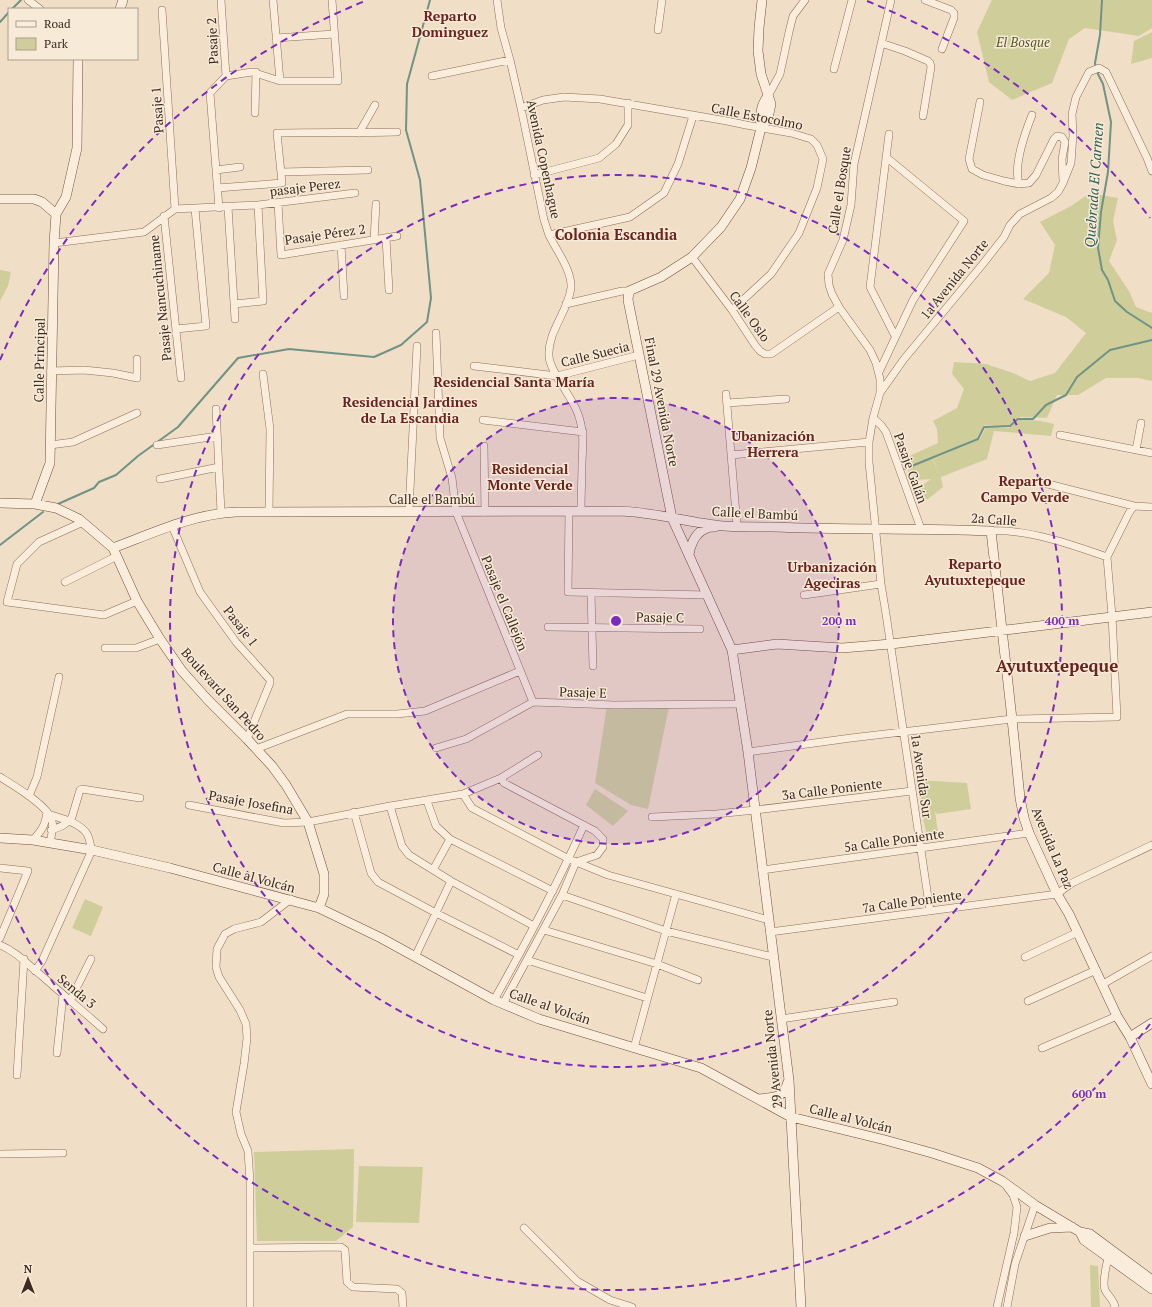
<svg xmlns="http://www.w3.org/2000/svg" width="1152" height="1307" viewBox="0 0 1152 1307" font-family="'PT Serif',serif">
	<rect width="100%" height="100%" fill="#f0dec7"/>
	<!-- green -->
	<path fill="#cfce9b" d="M992 0H1152V28L1139 36 1085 28 1069 39 1052 83 1012 100 989 82 977 32Z
		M1152 32V58L1131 64 1134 41Z
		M1090 193 1118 198 1113 221 1117 240 1109 261 1129 291 1136 307 1152 313V381L1138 378H1106L1078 395H1057L1047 418 1020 417 1009 426 984 425 977 438 932 458 940 476 933 459 980 439 986 427 1009 428 1020 419 1041 421 1054 424 1051 436 994 431 987 459 941 477 943 487 928 499 919 501 913 492 931 479 916 480 909 474 903 459 938 443 937 429 933 421 957 408 964 389 952 374 954 362 986 364 1013 373 1030 381 1055 373 1086 333 1066 317 1023 299 1049 273 1055 245 1040 222 1071 206Z
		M0 270 11 272 8 286 0 301Z
		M607 705 669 707 648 809 631 805 595 783Z
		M917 780 967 783 971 809 937 814 935 811 939 840 927 836 921 810 923 809Z
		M595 789 628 811 613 826 586 805Z
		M85 899 103 907 91 936 72 928Z
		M354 1149 353 1227 336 1241H257L254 1152Z
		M359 1166 423 1167 419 1223 356 1222Z
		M1090 1265 1098 1266 1100 1307H1091Z"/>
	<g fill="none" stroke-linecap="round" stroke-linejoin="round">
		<!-- stream -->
		<path stroke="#6f9385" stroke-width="2" d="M1102 0 1100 35 1095 63 1096 70 1103 84 1111 122 1108 172 1101 212 1098 248 1102 270 1108 280 1115 301 1127 312 1152 328
			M12 9 21 0
			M0 22 9 12
			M902 470 978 439 984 427 1010 426 1018 419H1033L1046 405 1066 395 1077 377 1110 350 1152 340
			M58 504 94 488 99 482 116 475 138 456 178 427 238 358 289 349 374 357 401 345 427 322 431 298 420 180 406 130 407 84 430 0
			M0 545 43 512"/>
		<defs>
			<path id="street" d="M28 0 40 9
				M273 0 280 81
				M497 0 501 28 510 60 521 108 544 220C546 225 547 230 549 235 556 250 572 270 571 288 568 312 547 332 549 357 551 374 572 396 578 414 584 430 583 445 582 462 582 478 581 494 581 510
				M925 0 951 10 954 13V18L942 49
				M162 10 175 209
				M658 30 662 0
				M276 38 334 34
				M881 43 905 51 928 61 930 63 931 67 923 116
				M834 69 852 0
				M226 76 252 72 280 81H338L332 0
				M432 76 510 60
				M768 96 780 74 789 32 793 16 805 0
				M980 102 969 159 972 169 983 175 1004 181 1019 184 1029 183 1036 175 1054 139 1057 136 1062 137 1065 142 1062 159 1063 181
				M521 108 543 100 564 97 600 99 727 121 746 125 791 133 811 139 817 145 823 159 817 188 799 233 771 274 732 310
				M255 113 256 72
				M359 133 375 105
				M889 134 870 287 895 336
				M216 170 240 167
				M281 172 368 170
				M534 175 599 158 616 144 628 125V103
				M1019 184C1013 165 1025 133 1032 115
				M217 188 282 183 277 133C317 132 357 133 397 132
				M278 203 281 255 397 236
				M228 207 235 319
				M219 208 210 93 226 76 221 0
				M164 216 181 378
				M549 235 630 217 664 193 678 164 693 116
				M386 238 389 290
				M374 240 376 204
				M54 243 144 232 175 209 258 205 355 193
				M341 245 344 296
				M692 257 732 310 755 345 760 351 765 354H771L839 307
				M234 304 263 301 258 205
				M566 304 622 291H629
				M176 329 206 326 195 209
				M436 333 440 438 452 478 456 512 533 702
				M474 366 557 376 639 355
				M51 371 84 370 113 373 137 378V359
				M879 372 913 300 964 221 886 157
				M263 374 270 429 269 512
				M880 393V379L876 363 870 350 839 307 832 294 829 285 828 274 843 240 851 205 854 164 891 0
				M726 394 737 526
				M727 403 786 399
				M216 409 221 512
				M873 418 881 425 886 432 921 529
				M483 420 583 432
				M1060 435 1152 453
				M50 445 73 442 137 413
				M157 445 217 436
				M484 446 485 512
				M1136 450 1141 423
				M731 455 869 442
				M160 479 219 467
				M1048 484 1134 506 1152 507
				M409 511 417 346
				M569 511 568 592 708 595
				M83 522 39 542 17 564 7 602 104 615 137 601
				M172 526 200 592 236 642 270 680V683L247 739
				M991 531C1028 529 1073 545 1107 557
				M1107 557 1129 513 1134 506
				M65 582 117 556
				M591 593 593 666
				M804 595 881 584
				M548 627 700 629
				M105 648H136L160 639
				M436 748 466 739 533 702 614 705 741 704
				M256 749 347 714H397L425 711 520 671
				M748 752 851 738 1012 719 1117 717 1112 616 1107 557
				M0 777C13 785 49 806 52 821 54 828 51 837 50 843
				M501 778 504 783 595 831 603 839V847L597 855 576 862 562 895 503 1004
				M463 794 472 808 569 859 608 875 769 920
				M29 796 37 777 59 677
				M427 801 436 826 450 839 553 891
				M189 805 284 823 308 822 390 806 463 794 501 778 538 755
				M390 806 402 846 409 855 451 881 534 926
				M354 812 371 873 378 882 436 913 519 955
				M652 817 716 814 755 810 912 791
				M51 830C60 827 67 825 72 817L80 790 82 789 140 798
				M33 840C42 830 45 826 47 812
				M0 868 28 871 0 938
				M433 870 450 839
				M762 870 1029 833
				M562 895 666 931 773 957
				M930 911 886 614 881 584 869 462V442L873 418 880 393 904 359 982 265 1004 237 1010 225 1020 214 1051 198 1058 192 1063 183 1071 163 1073 135 1072 114 1076 97 1089 72 1099 68 1106 72 1147 158 1152 171
				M544 930 657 964 698 980
				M770 932 1057 894 1072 883 1152 845
				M0 945C17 952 28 965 42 976 62 994 83 1011 103 1029
				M415 957 451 881
				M1025 957 1078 932
				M527 960 647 998
				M35 971 42 961 92 850C90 845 90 839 87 834 81 823 60 818 48 814
				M1103 984 1152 956
				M494 1000C526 943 557 885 584 825
				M70 1001 91 959
				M1028 1001 1096 970
				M781 1019 894 1002
				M634 1048 676 894
				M1042 1048 1117 1016
				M57 1053 63 995
				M17 1075 24 959
				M0 1154 63 1153
				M524 1228 577 1281 610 1300 632 1307
				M251 1248 341 1247 345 1250 347 1282 353 1287 397 1289 402 1293 403 1307
				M1108 1258C1106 1267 1102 1282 1105 1290 1108 1296 1114 1300 1115 1307
				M250 1307V1182L248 1151 241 1134 236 1112 244 1064 247 1038 246 1024 240 1010 219 977 216 967 217 949 225 934 234 929 261 922 291 899
				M997 1307 1014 1233 1017 1207 1013 1195 1007 1187
				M1007 1307 1015 1264 1035 1205"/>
			<path id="secondary" d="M762 0 759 28 758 51 761 74 771 104 768 118 761 128 751 168 740 199 721 227 692 257 661 277 629 291 628 300 672 518 732 650 748 752 789 1080 801 1307
				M120 9 123 0
				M761 128C760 116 760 106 768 96
				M0 199H34L42 202 56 214
				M0 503 35 504 56 508 79 519 113 548 137 601 160 639 182 671 208 700 247 739 272 766 286 785 308 822 324 874V894L319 908
				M35 504 50 463 54 243 56 214 66 197 77 148 78 59
				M113 548C153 533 193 514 236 512L619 511C655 512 689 523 724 526 740 527 756 527 773 527 845 530 918 528 991 531L1012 719 1020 798 1024 818 1029 833 1057 894 1069 914 1117 1016 1130 1037 1152 1084
				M689 555C690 546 695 533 705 529 708 527 712 527 715 527
				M732 650 777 644 842 648 891 644 1152 612
				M0 838 33 840 92 850 170 868 319 908 381 938 494 1000 539 1019 701 1068 791 1117 885 1140 932 1153 978 1168 1002 1181 1035 1205 1080 1232 1090 1234 1152 1280
				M1130 1037 1152 1023
				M759 1099C774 1097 783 1099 788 1082
				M1080 1232 1084 1240 1152 1289
				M1025 1236 1050 1228 1072 1227"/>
		</defs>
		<!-- street casing -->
		<use href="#street" stroke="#8d6f5c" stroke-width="8"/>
		<!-- secondary casing -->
		<use href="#secondary" stroke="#6f503f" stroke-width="10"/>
		<!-- street -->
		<use href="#street" stroke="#faeddb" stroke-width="7"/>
		<!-- secondary -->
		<use href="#secondary" stroke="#faeddb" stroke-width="9"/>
	</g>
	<!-- distance rings -->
	<circle cx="616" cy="621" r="223" fill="#7b2cbf" fill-opacity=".12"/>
	<g fill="none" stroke="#7b2cbf" stroke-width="2" stroke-dasharray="7 5">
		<circle cx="616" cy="621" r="223"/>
		<circle cx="616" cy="621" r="446"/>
		<path d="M1150 1024A669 669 0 0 1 0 882M0 360A669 669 0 0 1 365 1M867 1A669 669 0 0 1 1150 218"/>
	</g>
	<g text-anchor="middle" stroke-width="3" stroke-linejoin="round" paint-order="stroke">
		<!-- street labels -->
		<g font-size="13" fill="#3d2a20" stroke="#f7ead7">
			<text transform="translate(212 41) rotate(-93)" y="5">Pasaje 2</text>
			<text transform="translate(157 110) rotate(-94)" y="5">Pasaje 1</text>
			<text transform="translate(757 116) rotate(11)" y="5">Calle Estocolmo</text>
			<text transform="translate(544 159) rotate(78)" y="5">Avenida Copenhague</text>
			<text transform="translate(305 187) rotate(-7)" y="5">pasaje Perez</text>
			<text transform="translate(839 190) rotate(-81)" y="5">Calle el Bosque</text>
			<text transform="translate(325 234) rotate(-8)" y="5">Pasaje Pérez 2</text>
			<text transform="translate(954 279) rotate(-51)" y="5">1a Avenida Norte</text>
			<text transform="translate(160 298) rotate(-96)" y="5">Pasaje Nancuchiname</text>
			<text transform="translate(750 316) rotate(54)" y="5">Calle Oslo</text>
			<text transform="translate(595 354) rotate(-14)" y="5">Calle Suecia</text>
			<text transform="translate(39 360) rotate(-89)" y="5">Calle Principal</text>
			<text transform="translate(662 402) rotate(79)" y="5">Final 29 Avenida Norte</text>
			<text transform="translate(911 468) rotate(70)" y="5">Pasaje Galán</text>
			<text x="432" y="504">Calle el Bambú</text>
			<text transform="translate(755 513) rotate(3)" y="5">Calle el Bambú</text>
			<text transform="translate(994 519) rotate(4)" y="5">2a Calle</text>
			<text transform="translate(505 603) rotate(68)" y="5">Pasaje el Callejón</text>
			<text transform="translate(660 617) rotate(1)" y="5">Pasaje C</text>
			<text transform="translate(241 626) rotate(52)" y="5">Pasaje 1</text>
			<text transform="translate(583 692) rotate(2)" y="5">Pasaje E</text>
			<text transform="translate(224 694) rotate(48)" y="5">Boulevard San Pedro</text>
			<text transform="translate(922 776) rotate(82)" y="5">1a Avenida Sur</text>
			<text transform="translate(832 789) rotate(-7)" y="5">3a Calle Poniente</text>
			<text transform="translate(251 802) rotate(10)" y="5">Pasaje Josefina</text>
			<text transform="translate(894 840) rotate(-8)" y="5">5a Calle Poniente</text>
			<text transform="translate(1053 848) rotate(67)" y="5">Avenida La Paz</text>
			<text transform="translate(254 877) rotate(15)" y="5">Calle al Volcán</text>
			<text transform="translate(912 901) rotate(-8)" y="5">7a Calle Poniente</text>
			<text transform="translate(77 991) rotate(40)" y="5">Senda 3</text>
			<text transform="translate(550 1006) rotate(19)" y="5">Calle al Volcán</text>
			<text transform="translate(772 1059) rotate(-96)" y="5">29 Avenida Norte</text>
			<text transform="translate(851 1118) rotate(14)" y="5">Calle al Volcán</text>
		</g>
		<!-- park labels -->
		<g font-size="13" font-style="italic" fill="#545a26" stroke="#f7ead7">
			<text x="1023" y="47">El Bosque</text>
		</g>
		<!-- neighbourhood labels -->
		<g font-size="14" font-weight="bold" fill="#6b231e" stroke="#f7ead7">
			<text x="450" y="21">Reparto<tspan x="450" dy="16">Dominguez</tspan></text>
			<text x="514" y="387">Residencial Santa María</text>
			<text x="410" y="407">Residencial Jardines<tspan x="410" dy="16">de La Escandia</tspan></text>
			<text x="773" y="441">Ubanización<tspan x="773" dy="16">Herrera</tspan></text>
			<text x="530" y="474">Residencial<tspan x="530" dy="16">Monte Verde</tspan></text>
			<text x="1025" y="486">Reparto<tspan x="1025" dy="16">Campo Verde</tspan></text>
			<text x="975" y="569">Reparto<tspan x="975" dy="16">Ayutuxtepeque</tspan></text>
			<text x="832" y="572">Urbanización<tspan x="832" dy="16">Ageciras</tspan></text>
		</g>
		<!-- water labels -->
		<g font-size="14" font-style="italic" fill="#2f5d53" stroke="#f7ead7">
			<text transform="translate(1094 185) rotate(-86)" y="5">Quebrada El Carmen</text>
		</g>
		<!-- quarter labels -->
		<g font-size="15" font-weight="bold" fill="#6b231e" stroke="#f7ead7">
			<text x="616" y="240">Colonia Escandia</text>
		</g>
		<!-- district labels -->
		<g font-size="17" font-weight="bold" fill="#6b231e" stroke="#f7ead7">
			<text x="1057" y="672">Ayutuxtepeque</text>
		</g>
	</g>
	<circle cx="616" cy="621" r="6" fill="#7b2cbf" stroke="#f7ead7" stroke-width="2"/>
	<g font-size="12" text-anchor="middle" font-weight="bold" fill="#7b2cbf" stroke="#f7ead7" stroke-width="3" stroke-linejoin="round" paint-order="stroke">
		<text x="839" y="625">200 m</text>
		<text x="1062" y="625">400 m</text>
		<text x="1089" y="1098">600 m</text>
	</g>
	<!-- legend -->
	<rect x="8" y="8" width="130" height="52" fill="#f7ead7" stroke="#ad9d8e"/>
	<rect x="16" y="21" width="20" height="6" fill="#faeddb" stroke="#ad9d8e"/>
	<text x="44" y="28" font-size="12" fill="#3d2a20">Road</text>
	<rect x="16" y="38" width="20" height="12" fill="#cfce9b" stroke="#ad9d8e"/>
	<text x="44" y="48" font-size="12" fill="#3d2a20">Park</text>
	<!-- north arrow -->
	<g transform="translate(28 1279)" stroke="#f7ead7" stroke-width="3" paint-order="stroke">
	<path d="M0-3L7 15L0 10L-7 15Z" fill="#3d2a20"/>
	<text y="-6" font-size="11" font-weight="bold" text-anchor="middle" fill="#3d2a20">N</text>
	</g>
</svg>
